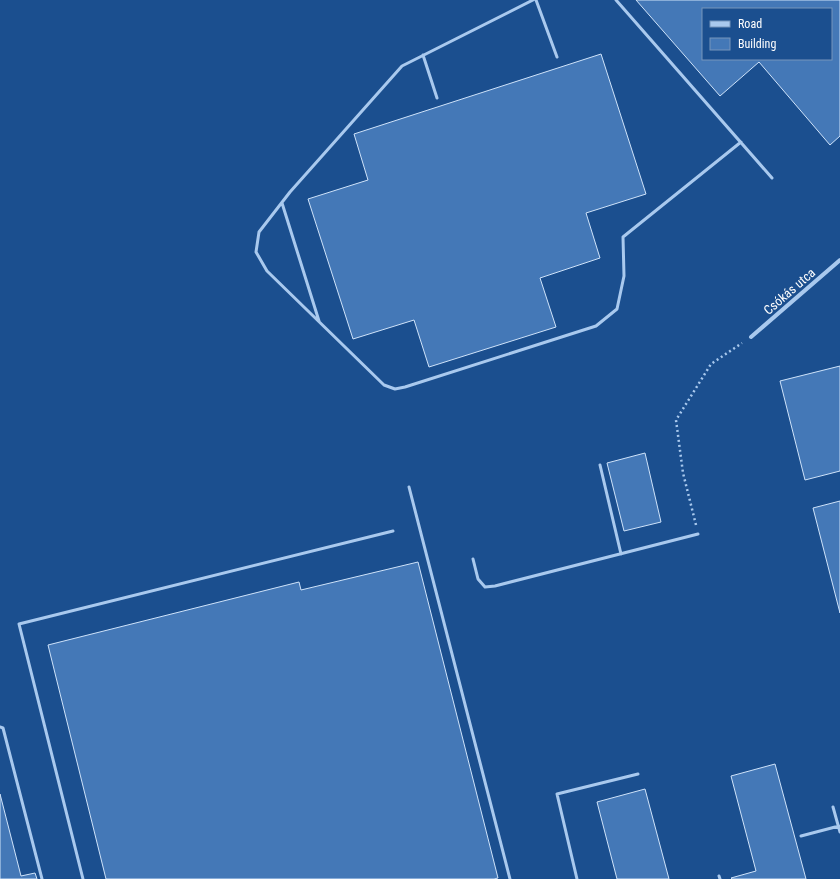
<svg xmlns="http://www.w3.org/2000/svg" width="840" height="879" viewBox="0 0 840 879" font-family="'Roboto Condensed',sans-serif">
	<rect width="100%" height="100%" fill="#1b4f8f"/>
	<!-- building -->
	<path fill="#4478b7" stroke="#cfe3fa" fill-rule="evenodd" d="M636 0H840V136L830 145 759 62 720 96ZM703 9H831V59H703Z
		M601 54 646 194 586 213 600 258 540 278 556 327 429 367 414 320 353 339 308 199 368 180 354 134Z
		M840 366V471L805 480 780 381Z
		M645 453 661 522 624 531 607 463Z
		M840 501V613L813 508Z
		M418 562 498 878 494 879H106L48 645 299 582 301 590Z
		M775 764 806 879H732L731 878 756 871 731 776Z
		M645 789 669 879H617L597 802Z
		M0 794 21 876 35 873 37 879H0Z"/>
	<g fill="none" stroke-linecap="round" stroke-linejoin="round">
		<!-- path -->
		<path stroke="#a9c9ee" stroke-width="2.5" stroke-dasharray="2 3" stroke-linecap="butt" d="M696 525 683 473 676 420 711 364 742 343"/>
		<!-- lane -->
		<path stroke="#a9c9ee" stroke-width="3" d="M533 0 402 66 290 192 259 232 256 252 267 271 384 385 395 389 405 387 596 326 617 309 624 276 623 237 741 142
			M536 0 557 57
			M616 0 772 178
			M423 55 437 98
			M282 203 319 321
			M600 465 621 554
			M409 487 510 879
			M473 559 478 579 485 587 495 586 698 534
			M0 727 3 728 42 879
			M833 807 840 832
			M801 836 839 826
			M719 876 720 879
			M83 879 19 624 393 531
			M577 879 557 794 638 774"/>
		<!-- street -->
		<path stroke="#a9c9ee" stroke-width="4" d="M751 337 840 260"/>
	</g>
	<g text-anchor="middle" stroke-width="3.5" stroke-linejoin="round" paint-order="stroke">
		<!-- street labels -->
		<g font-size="13" fill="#fff" stroke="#1b4f8f">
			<text transform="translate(789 291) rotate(-41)" y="5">Csókás utca</text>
		</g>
	</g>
	<!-- legend -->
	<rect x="702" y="8" width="130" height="52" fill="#1b4f8f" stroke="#7695bc"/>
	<rect x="710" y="21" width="20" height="6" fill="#a9c9ee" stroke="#7695bc"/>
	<text x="738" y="28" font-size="12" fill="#ffffff">Road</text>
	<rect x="710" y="38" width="20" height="12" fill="#4478b7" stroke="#7695bc"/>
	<text x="738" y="48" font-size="12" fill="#ffffff">Building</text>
</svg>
